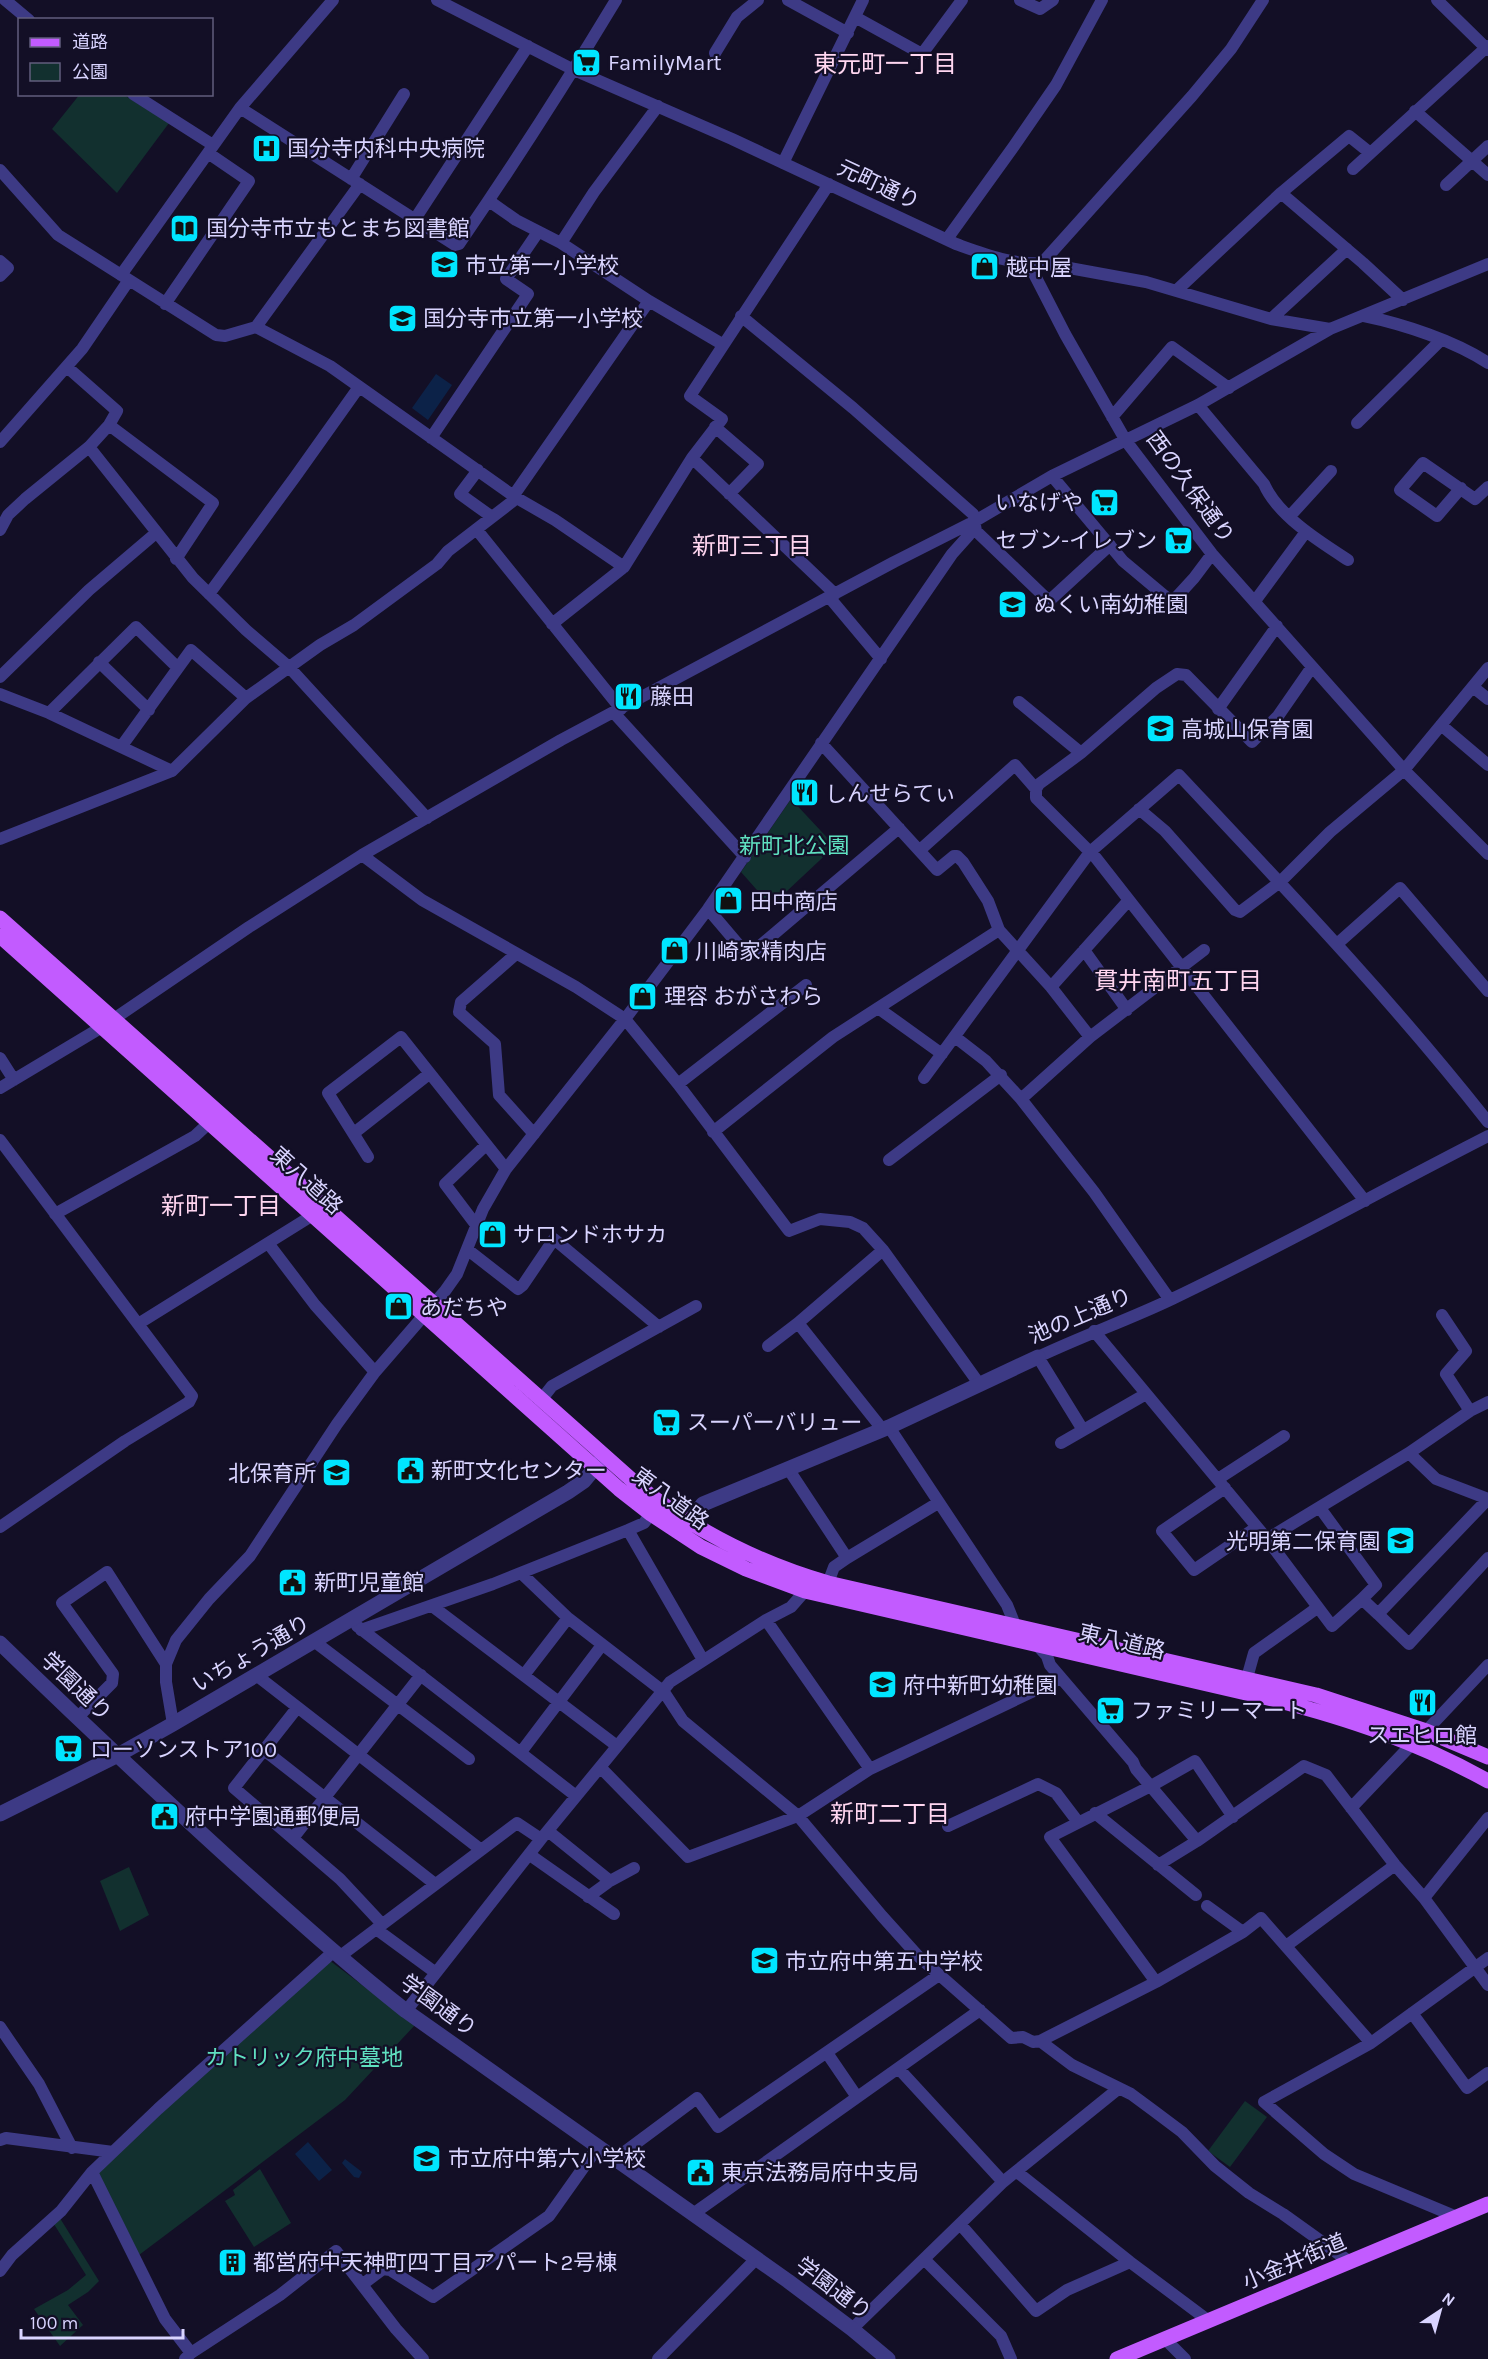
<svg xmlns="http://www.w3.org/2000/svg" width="1488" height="2359" viewBox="0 0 1488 2359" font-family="Karla,'Noto Sans JP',sans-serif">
	<rect width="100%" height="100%" fill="#130f26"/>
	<!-- green -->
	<path fill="#12302f" d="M80 94 124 95 169 123 117 193 52 129Z
		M791 799 835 846 771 906 741 872Z
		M129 1867 149 1915 120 1931 100 1881Z
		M325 1957 415 2025 345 2100 139 2255 98 2173Z
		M1245 2101 1267 2117 1230 2167 1208 2151Z
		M260 2169 291 2223 254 2247 225 2201 235 2195 233 2190Z
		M58 2215 99 2281 88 2292 68 2305 83 2325 60 2346 34 2309 68 2290 86 2275 52 2221Z"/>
	<!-- water -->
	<path fill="#0c2248" d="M436 374 452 385 428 420 412 408Z
		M308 2142 332 2170 319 2181 295 2154Z
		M345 2159 362 2172 359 2178 354 2177 342 2163Z"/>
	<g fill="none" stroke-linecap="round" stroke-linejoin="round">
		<!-- minor -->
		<path stroke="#3d3a85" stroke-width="12" d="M5 0 29 20
			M437 0 574 70 732 139 956 244C984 254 1012 265 1042 263L1146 282 1271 319 1330 329
			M788 0 848 33
			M1020 0 1040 9 1053 0
			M1437 0 1488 50
			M855 17 922 54 962 0
			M715 53 737 17 758 0
			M133 94 213 145
			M240 108 455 245 459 244C514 164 566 83 616 0
			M1415 111 1488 175
			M783 163 863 0
			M1353 169 1488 46
			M0 170 58 235 216 335 225 336 256 327 330 366 515 497 555 520 624 567
			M351 179 404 94
			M1446 185 1488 146
			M1281 193 1363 263 1403 300
			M489 201 516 220 561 243 649 301 722 344
			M415 219 528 46
			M947 239 1014 146 1056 85 1102 0
			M561 243 594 192 658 106
			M0 261 8 268 0 276
			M1042 263 1192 96 1231 49 1263 0
			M1029 264 1065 334 1126 441 1212 554 1404 770 1488 854
			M121 275 240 108 333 0
			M1177 290 1281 193 1349 136 1369 152
			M165 304 249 181 208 153
			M741 316 853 408 973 514 976 531 1049 601 1110 545
			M1364 316C1403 324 1455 341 1488 363
			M1271 319 1347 249
			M256 327 360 184
			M1198 405 1264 484C1278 516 1320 542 1348 560
			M1112 417 1172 347 1229 388
			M1357 423 1440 341
			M109 425 213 503 176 559
			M715 427 758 464 729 494
			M431 438 528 294 506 279 538 232
			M0 442 82 349 129 280
			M89 447 193 578 246 630 289 667 427 818
			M692 458 835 594
			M478 470 460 494 492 517
			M1052 476 1123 561 1172 602 1194 578 1212 554
			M1461 488 1437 516 1400 490 1423 463 1475 499 1488 487
			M1290 516 1331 471
			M0 530 8 515 25 499 89 447 109 425 117 411 67 367
			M477 530 621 709
			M209 594 295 477 359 387
			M829 597 881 659
			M1255 601 1305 533
			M552 624 624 567 692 458 722 419 690 396 829 184
			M99 662 149 710
			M1312 667 1278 716 1252 742 1186 675 1177 674 1156 688 1081 753 1039 784 1036 789V798L1096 858 1365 1201
			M0 677 89 590 156 533
			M1473 687 1488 699
			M0 694 49 713 172 771
			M1019 702 1081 753
			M1218 709 1277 626
			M49 713 136 627 177 667
			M614 713 745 857
			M1441 725 1488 765
			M821 743 937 870 954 856H957L963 862 988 901 999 930 1051 987 1090 1037
			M121 747 191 650 246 698
			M1139 809 1165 831 1235 910 1240 912 1280 882 1330 832 1404 770 1488 668
			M0 839 172 771 246 698 320 645 354 625 437 564 448 551 513 501 516 492 649 301
			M920 850 1015 765 1036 789
			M362 855 422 900 576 987 625 1019 678 1084 789 1231 820 1219 850 1222 863 1228 883 1250 980 1385
			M708 909 748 956 899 828
			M1337 944 1400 888 1488 991
			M1084 950 1127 1010
			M516 954 461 1002 459 1012 495 1044 499 1095 534 1134
			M1051 987 1129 900
			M878 1008 942 1054
			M955 1037 986 1061 1021 1099
			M0 1058 14 1080
			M924 1078 1090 852 1179 775C1285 888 1392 1000 1488 1122
			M678 1084 806 985
			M0 1088 102 1027 249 927 362 855 561 740 894 562 975 521 1052 476 1198 405 1330 329 1488 264
			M713 1132 833 1037 999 930
			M354 1133 429 1074
			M0 1140 192 1396 189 1402 125 1441 0 1527
			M368 1157 328 1093 401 1037 506 1169
			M889 1160 1001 1075
			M55 1214 195 1136 210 1122
			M476 1225 445 1184 486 1145
			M268 1243 315 1305 375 1372
			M468 1250 518 1289 523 1285 554 1239 659 1327
			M1170 1300 1094 1192 1021 1099 1090 1037 1204 950
			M1442 1315 1466 1351 1446 1374 1470 1411
			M798 1323 883 1430
			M138 1324 313 1215
			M1094 1331 1267 1539 1332 1626 1362 1599
			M768 1346 798 1323 883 1250
			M541 1400 552 1386 696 1306
			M889 1427 1007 1605 1015 1625 1020 1629
			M1083 1430 1038 1357C1082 1336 1128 1320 1172 1299 1279 1248 1382 1190 1488 1136
			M1061 1443 1146 1394
			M1409 1453 1470 1411 1488 1402
			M789 1470 847 1558
			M1218 1479 1284 1436
			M1225 1488 1162 1531 1194 1570 1257 1527
			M1320 1508 1376 1585 1362 1599 1378 1614
			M628 1530 703 1660
			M1267 1539 1409 1453 1436 1479 1488 1499 1378 1614 1409 1644 1488 1558
			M521 1573 568 1618 664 1692 683 1721 798 1816 882 1916 918 1956 1011 2038 1023 2037 1033 2042 1040 2041 1156 1982 1243 1932 1261 1918 1371 2043
			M828 1583 834 1567 847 1558 938 1503
			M432 1606 617 1746
			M766 1620 870 1769
			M357 1626 576 1796
			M361 1630 493 1584 628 1530 644 1523 651 1514
			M315 1642 469 1759
			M1035 1643 1047 1656 1050 1665 1133 1762 1136 1769 1197 1841 1304 1766 1326 1775 1395 1865 1424 1898 1488 1985
			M256 1675 480 1849
			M524 1675 568 1618
			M1247 1678 1254 1653 1317 1608
			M297 1708 234 1788 340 1879 382 1924
			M77 1718 112 1683 113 1674 62 1603 107 1572 166 1664
			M173 1724 166 1682V1664L176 1640 209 1599 250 1556 337 1424 375 1372 445 1291 457 1274 483 1209 506 1169 625 1019 708 909 952 554 969 535 975 521
			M1426 1731 1488 1665
			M264 1750 435 1884
			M521 1752 602 1645
			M600 1767 688 1857 798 1816 870 1769 1061 1678
			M1351 1808 1413 1743
			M1095 1813 1196 1895
			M948 1826 1038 1784 1056 1793 1078 1822
			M548 1831 610 1881
			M293 1838 421 1675
			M530 1855 614 1914
			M1158 1865 1197 1841
			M588 1897 610 1881 634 1868
			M1424 1898 1488 1818
			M1207 1906 1243 1932
			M376 1929 436 1973
			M1286 1946 1395 1865
			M339 1957 517 1823 541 1839
			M1156 1982 1050 1837 1151 1786 1195 1761 1233 1817
			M406 2011 541 1839 670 1682 766 1620 791 1607 805 1591
			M1412 2013 1467 2088 1488 2073
			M0 2027 39 2084 72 2148
			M1040 2041 1072 2065 1131 2094 1154 2111 1182 2132 1215 2166 1249 2193 1283 2214 1350 2262
			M827 2053 857 2097
			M899 2069 1003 2182
			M0 2140 6 2138 113 2152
			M615 2159 697 2098 718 2127 939 1975
			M92 2172 165 2319 191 2353
			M1017 2172 1130 2262 1209 2321
			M693 2214 980 2010
			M1457 2217 1354 2174 1324 2154 1264 2102 1371 2043 1488 1958
			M960 2224 1036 2311 1067 2290 1130 2262
			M924 2259 1001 2336 1011 2359
			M0 2271 12 2255 61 2211 92 2172 158 2109 333 1952
			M363 2284 383 2269 390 2270 433 2297 549 2216 598 2147
			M852 2329 1003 2182 1118 2089
			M1165 2339 1185 2359
			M185 2359 191 2353 280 2295 336 2251 396 2329 423 2359
			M658 2359 756 2259"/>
		<!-- tertiary -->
		<path stroke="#3d3a85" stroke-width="15" d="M688 1523 703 1504 889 1427 1038 1357
			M0 1643C76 1717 154 1790 233 1862 290 1913 346 1964 406 2011L788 2281 852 2329 888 2359
			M0 1814 118 1755 173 1724 568 1492 584 1481 603 1458"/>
		<!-- primary -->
		<path stroke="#c25bff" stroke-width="15" d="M0 918 642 1489C699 1533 759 1563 828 1583L1316 1695 1426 1731 1488 1757
			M0 936 619 1489 651 1514 701 1547 746 1569 805 1591 1272 1699C1350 1719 1418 1742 1488 1781
			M1117 2359 1488 2204"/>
	</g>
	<!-- icons -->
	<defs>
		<symbol id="supermarket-square" viewBox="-11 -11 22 22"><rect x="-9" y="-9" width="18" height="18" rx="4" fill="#00e5ff" stroke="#130f26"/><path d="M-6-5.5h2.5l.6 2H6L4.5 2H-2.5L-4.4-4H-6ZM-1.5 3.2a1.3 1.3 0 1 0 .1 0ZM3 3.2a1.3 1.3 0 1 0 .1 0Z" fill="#111"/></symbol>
		<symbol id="hospital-square" viewBox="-11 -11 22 22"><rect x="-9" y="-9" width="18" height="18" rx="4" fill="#00e5ff" stroke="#130f26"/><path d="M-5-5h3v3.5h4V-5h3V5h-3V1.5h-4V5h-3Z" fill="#111"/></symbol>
		<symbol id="library-square" viewBox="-11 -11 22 22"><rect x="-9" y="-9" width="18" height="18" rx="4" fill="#00e5ff" stroke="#130f26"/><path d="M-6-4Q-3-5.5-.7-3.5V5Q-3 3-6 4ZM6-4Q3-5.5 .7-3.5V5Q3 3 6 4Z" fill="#111"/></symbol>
		<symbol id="school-square" viewBox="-11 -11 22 22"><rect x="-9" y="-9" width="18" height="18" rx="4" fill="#00e5ff" stroke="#130f26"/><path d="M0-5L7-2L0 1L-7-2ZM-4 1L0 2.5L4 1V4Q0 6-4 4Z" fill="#111"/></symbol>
		<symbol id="shop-square" viewBox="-11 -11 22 22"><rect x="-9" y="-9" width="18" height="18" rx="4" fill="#00e5ff" stroke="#130f26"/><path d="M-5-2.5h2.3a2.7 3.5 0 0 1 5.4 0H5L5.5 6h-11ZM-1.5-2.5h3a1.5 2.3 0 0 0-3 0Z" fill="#111"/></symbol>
		<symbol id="restaurant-square" viewBox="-11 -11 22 22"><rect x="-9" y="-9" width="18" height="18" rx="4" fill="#00e5ff" stroke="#130f26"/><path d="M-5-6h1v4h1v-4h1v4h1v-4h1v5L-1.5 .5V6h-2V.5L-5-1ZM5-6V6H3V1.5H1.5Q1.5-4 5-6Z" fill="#111"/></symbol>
		<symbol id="civic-square" viewBox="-11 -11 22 22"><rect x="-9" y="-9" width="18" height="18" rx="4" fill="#00e5ff" stroke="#130f26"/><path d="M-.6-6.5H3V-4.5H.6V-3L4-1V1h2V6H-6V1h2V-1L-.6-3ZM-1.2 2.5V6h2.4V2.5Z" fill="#111"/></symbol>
		<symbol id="building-square" viewBox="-11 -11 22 22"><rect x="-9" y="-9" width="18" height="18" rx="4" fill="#00e5ff" stroke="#130f26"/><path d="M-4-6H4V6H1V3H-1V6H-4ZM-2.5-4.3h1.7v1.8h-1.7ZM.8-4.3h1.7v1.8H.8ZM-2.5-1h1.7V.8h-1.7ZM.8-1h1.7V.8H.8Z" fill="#111"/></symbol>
	</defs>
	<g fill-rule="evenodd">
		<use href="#supermarket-square" x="570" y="46" width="33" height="33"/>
		<use href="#hospital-square" x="250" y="132" width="33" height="33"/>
		<use href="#library-square" x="168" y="212" width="33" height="33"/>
		<use href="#school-square" x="428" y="248" width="33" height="33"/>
		<use href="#shop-square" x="968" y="250" width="33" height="33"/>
		<use href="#school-square" x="386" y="302" width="33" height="33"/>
		<use href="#supermarket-square" x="1088" y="486" width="33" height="33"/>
		<use href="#supermarket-square" x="1162" y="524" width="33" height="33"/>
		<use href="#school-square" x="996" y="588" width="33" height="33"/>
		<use href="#restaurant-square" x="612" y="680" width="33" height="33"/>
		<use href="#school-square" x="1144" y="712" width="33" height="33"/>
		<use href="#restaurant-square" x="788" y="776" width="33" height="33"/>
		<use href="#shop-square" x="712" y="884" width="33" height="33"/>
		<use href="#shop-square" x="658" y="934" width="33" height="33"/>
		<use href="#shop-square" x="626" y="980" width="33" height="33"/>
		<use href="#shop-square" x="476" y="1218" width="33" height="33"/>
		<use href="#shop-square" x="382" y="1290" width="33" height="33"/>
		<use href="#supermarket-square" x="650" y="1406" width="33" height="33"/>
		<use href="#civic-square" x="394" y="1454" width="33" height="33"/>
		<use href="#school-square" x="320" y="1456" width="33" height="33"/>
		<use href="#school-square" x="1384" y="1524" width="33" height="33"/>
		<use href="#civic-square" x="276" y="1566" width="33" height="33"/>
		<use href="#school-square" x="866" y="1668" width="33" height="33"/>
		<use href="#restaurant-square" x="1406" y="1686" width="33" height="33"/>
		<use href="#supermarket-square" x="1094" y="1694" width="33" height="33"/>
		<use href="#supermarket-square" x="52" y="1732" width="33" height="33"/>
		<use href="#civic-square" x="148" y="1800" width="33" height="33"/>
		<use href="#school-square" x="748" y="1944" width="33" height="33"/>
		<use href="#school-square" x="410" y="2142" width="33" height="33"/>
		<use href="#civic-square" x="684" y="2156" width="33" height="33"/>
		<use href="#building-square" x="216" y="2246" width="33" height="33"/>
	</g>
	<g text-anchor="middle" stroke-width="4.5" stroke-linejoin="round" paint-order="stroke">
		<!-- poi labels -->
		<g font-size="22" fill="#d9d4ff" stroke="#130f26" text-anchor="start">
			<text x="608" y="70">FamilyMart</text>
			<text x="287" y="156">国分寺内科中央病院</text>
			<text x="206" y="236">国分寺市立もとまち図書館</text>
			<text x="465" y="273">市立第一小学校</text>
			<text x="1006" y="275">越中屋</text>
			<text x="423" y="326">国分寺市立第一小学校</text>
			<text x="1083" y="510" text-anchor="end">いなげや</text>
			<text x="1157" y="548" text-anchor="end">セブン-イレブン</text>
			<text x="1034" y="612">ぬくい南幼稚園</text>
			<text x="650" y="704">藤田</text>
			<text x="1181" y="737">高城山保育園</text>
			<text x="825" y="801">しんせらてぃ</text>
			<text x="750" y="909">田中商店</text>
			<text x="695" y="959">川崎家精肉店</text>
			<text x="664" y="1004">理容 おがさわら</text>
			<text x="513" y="1242">サロンドホサカ</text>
			<text x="420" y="1315">あだちや</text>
			<text x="687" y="1430">スーパーバリュー</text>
			<text x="431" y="1478">新町文化センター</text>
			<text x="316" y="1481" text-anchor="end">北保育所</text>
			<text x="1380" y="1549" text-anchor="end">光明第二保育園</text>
			<text x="314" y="1590">新町児童館</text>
			<text x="903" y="1693">府中新町幼稚園</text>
			<text x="1131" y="1718">ファミリーマート</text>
			<text x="1422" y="1743" text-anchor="middle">スエヒロ館</text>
			<text x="90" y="1757">ローソンストア100</text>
			<text x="185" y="1824">府中学園通郵便局</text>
			<text x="785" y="1969">市立府中第五中学校</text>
			<text x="448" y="2166">市立府中第六小学校</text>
			<text x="721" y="2180">東京法務局府中支局</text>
			<text x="253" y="2270">都営府中天神町四丁目アパート2号棟</text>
		</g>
		<!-- street labels -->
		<g font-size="22" fill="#d9d4ff" stroke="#130f26">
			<text transform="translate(879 184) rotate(25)" y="8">元町通り</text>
			<text transform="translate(1191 487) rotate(54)" y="8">西の久保通り</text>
			<text transform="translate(307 1180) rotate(42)" y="8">東八道路</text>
			<text transform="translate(1080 1315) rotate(-23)" y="8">池の上通り</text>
			<text transform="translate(671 1498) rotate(36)" y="8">東八道路</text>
			<text transform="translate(1122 1641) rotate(13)" y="8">東八道路</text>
			<text transform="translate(251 1653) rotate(-30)" y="8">いちょう通り</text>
			<text transform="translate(77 1686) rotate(44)" y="8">学園通り</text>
			<text transform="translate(439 2005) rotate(36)" y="8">学園通り</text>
			<text transform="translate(1294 2261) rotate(-23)" y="8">小金井街道</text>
			<text transform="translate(834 2288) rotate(37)" y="8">学園通り</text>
		</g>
		<!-- park labels -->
		<g font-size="22" fill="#5fe0c0" stroke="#130f26">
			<text x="794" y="853">新町北公園</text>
			<text x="304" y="2065">カトリック府中墓地</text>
		</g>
		<!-- neighbourhood labels -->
		<g font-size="24" fill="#ffd6f0" stroke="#130f26">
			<text x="885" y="72">東元町一丁目</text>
			<text x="752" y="554">新町三丁目</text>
			<text x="1178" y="989">貫井南町五丁目</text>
			<text x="221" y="1214">新町一丁目</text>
			<text x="890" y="1822">新町二丁目</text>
		</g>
	</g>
	<!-- legend -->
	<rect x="18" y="18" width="195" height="78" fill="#130f26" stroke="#625e7d" stroke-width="1.5"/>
	<rect x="30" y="38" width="30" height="9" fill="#c25bff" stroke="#625e7d" stroke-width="1.5"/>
	<text x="72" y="48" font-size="18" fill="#d9d4ff">道路</text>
	<rect x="30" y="63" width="30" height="18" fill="#12302f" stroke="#625e7d" stroke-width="1.5"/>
	<text x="72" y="78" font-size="18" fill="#d9d4ff">公園</text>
	<!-- north arrow -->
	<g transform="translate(1440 2311) rotate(36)" stroke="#130f26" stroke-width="4.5" paint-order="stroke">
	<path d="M0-4.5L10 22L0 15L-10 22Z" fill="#d9d4ff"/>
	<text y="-9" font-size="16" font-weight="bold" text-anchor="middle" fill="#d9d4ff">N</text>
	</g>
	<!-- scale -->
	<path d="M21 2329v9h162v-9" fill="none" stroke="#d9d4ff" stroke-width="3"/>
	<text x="30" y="2329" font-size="18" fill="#d9d4ff" stroke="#130f26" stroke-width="4.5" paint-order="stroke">100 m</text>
</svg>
